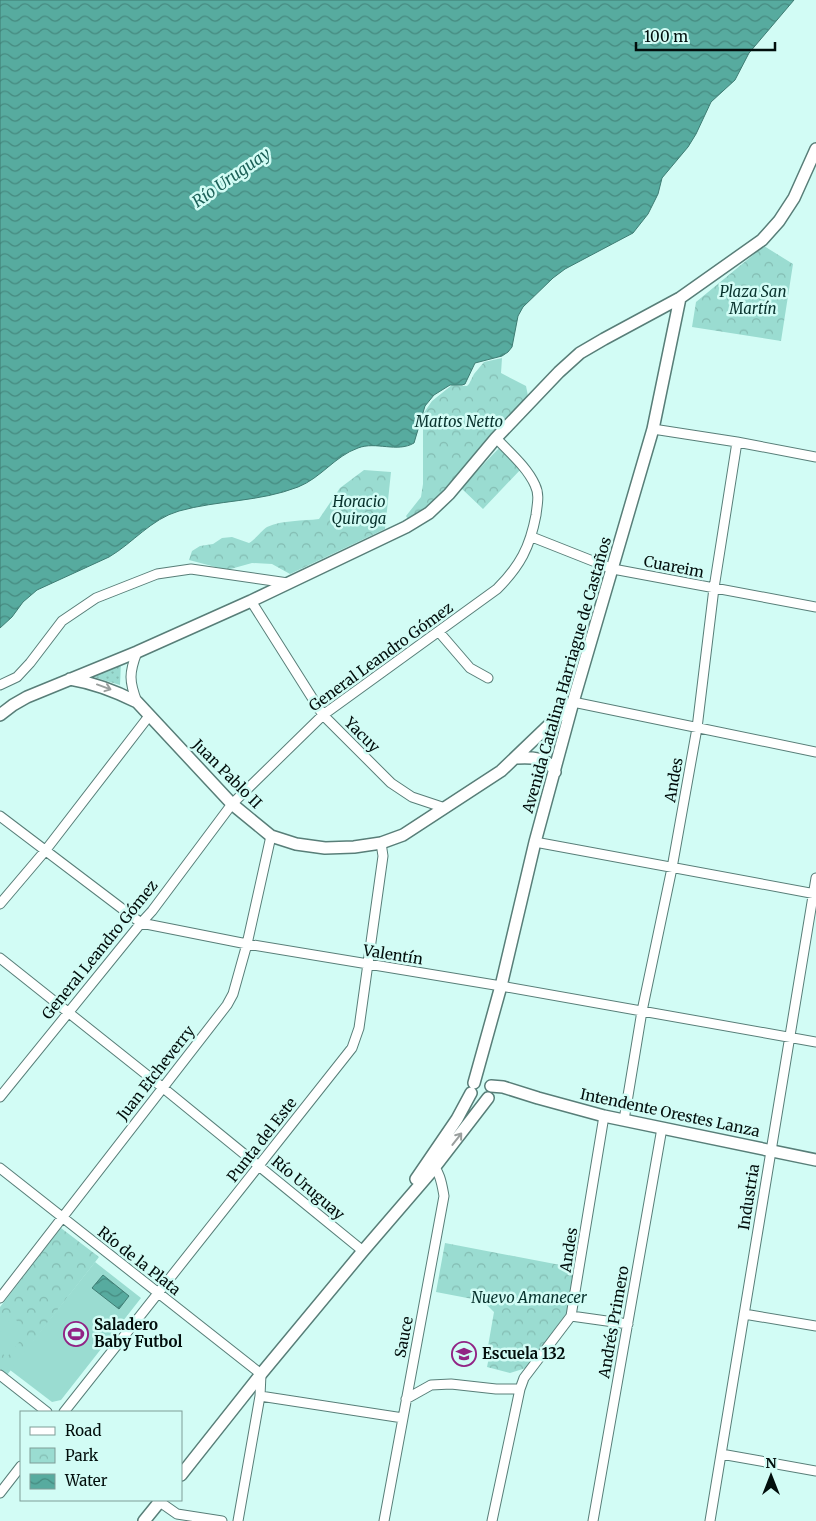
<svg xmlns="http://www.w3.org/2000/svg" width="816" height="1521" viewBox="0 0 816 1521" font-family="Merriweather,serif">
	<defs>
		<pattern id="grass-dots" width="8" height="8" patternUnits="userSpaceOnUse" patternTransform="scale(1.25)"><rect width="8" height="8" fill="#9adcd1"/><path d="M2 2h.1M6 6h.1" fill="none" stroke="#83bcb2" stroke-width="1.8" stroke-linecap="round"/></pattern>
		<pattern id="park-crowns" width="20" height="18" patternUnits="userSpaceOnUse" patternTransform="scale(1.25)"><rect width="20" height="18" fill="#9adcd1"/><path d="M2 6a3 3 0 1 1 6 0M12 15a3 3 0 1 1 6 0" fill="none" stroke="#83bcb2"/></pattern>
		<pattern id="water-waves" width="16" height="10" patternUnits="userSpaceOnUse" patternTransform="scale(1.25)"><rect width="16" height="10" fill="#57ab9f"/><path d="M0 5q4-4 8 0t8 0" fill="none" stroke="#468a80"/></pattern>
	</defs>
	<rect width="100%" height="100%" fill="#d2fcf5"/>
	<!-- grass -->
	<path fill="url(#grass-dots)" d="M121 662 120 685 87 675Z"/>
	<!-- park -->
	<path fill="url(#park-crowns)" d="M764 246 793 264 781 341 692 327 696 302Z
		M502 358 501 373 526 386 528 396 432 503 409 521 406 516 421 497 423 484V414L432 401 452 385 467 386 469 384 474 374 484 362Z
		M499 448 521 469 483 509 461 488Z
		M364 470 391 472 385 529 290 574 272 564 252 563 227 570 189 560 192 551 200 546 213 544 222 538 232 537 249 543C256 539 262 530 267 527 282 520 303 521 319 519L340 488Z
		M61 1228 99 1257 7 1375 0 1369V1307Z
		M445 1243 576 1268 568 1311 526 1368 510 1373 487 1367 489 1357 487 1352 494 1312 483 1301 436 1292Z"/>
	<!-- pitch -->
	<path fill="#9adcd1" d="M95 1262 141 1298 61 1400 52 1402 10 1370Z
		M12 1317 29 1330 7 1357 0 1352V1332Z"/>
	<!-- water -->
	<path fill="url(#water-waves)" stroke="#3e7c73" d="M0 0H794L749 53 735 80 711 102 696 134 688 147 662 178 658 194 648 214 633 233 565 269 553 278 523 307 518 316 512 347 508 352 502 356 475 363 465 384 462 385H450L434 395 425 406 414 443C397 453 376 441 358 448 335 456 321 478 298 487 260 502 218 500 179 511 151 519 133 543 109 557L37 590 23 602 12 617 0 628Z
		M103 1275 129 1296 119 1309 92 1288Z"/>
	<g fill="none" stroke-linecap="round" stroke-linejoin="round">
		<defs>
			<path id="street" d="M653 429 737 442 816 457
				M532 537 613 569 816 607
				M251 601 323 715 391 783 412 797 445 808
				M439 632 470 668 488 678
				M137 652C129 673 129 681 137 702
				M0 685 17 677 30 663 62 621 96 598 157 574 191 569 288 583
				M573 702 816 752
				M0 816 141 923 247 944 501 986 816 1042
				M535 842 816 894
				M0 904 45 851 149 716
				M0 958 162 1087 363 1251
				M0 1097 141 923 152 911 232 804 323 715 497 589C520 566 530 547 536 515 537 505 540 495 535 485 527 467 509 452 496 438
				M624 1120 642 1011 672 868 697 728 714 588 737 442
				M0 1168 261 1374 260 1396 238 1521
				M0 1298 227 1005 233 994 247 944 271 836
				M744 1314 816 1326
				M571 1316 628 1324
				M0 1375 47 1412
				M260 1396 403 1418
				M406 1399 431 1385 451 1384 496 1389H520
				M64 1412 352 1048 359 1028 383 856 381 843
				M721 1454 816 1471
				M0 1493 21 1466
				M157 1500 177 1514 222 1521
				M384 1521 444 1196C442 1185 440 1170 430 1163
				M492 1521 520 1389 524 1378 571 1316 604 1116
				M593 1521 662 1128
				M710 1521 816 878"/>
			<path id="secondary" d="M70 679C94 683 115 691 137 702L232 804 271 836 296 844 325 848 354 847 381 843 403 835 501 771 572 703
				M0 715 13 705 27 697 137 652 251 601 406 527 429 513 449 494 496 438 559 372 580 353 604 339 680 298 762 240 779 221 794 198 816 149
				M516 758C530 757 549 757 555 772
				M474 1083 501 986 535 842 573 702 653 429 680 298
				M491 1086 503 1087 538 1098 604 1116 816 1160
				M416 1179 457 1119 471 1093
				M181 1475 261 1374 363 1251 431 1172 488 1098
				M144 1521 161 1500"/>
		</defs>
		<!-- street casing -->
		<use href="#street" stroke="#587e78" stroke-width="11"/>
		<!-- secondary casing -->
		<use href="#secondary" stroke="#587e78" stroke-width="14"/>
		<!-- street -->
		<use href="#street" stroke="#fff" stroke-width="9"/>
		<!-- secondary -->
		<use href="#secondary" stroke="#fff" stroke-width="11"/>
	</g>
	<!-- one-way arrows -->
	<defs><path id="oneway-shaft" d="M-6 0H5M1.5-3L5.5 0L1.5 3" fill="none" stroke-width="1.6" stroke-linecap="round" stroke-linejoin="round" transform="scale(1.25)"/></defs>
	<g stroke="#9a9f9e">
		<use href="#oneway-shaft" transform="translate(104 687) rotate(20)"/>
		<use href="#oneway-shaft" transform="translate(457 1139) rotate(-52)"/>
	</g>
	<!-- icons -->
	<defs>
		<symbol id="stadium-ring" viewBox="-11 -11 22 22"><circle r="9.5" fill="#d2fcf5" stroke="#912385" stroke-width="1.5"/><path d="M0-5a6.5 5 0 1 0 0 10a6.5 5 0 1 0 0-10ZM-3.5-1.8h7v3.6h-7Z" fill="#912385"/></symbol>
		<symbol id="school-ring" viewBox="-11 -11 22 22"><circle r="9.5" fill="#d2fcf5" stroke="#912385" stroke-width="1.5"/><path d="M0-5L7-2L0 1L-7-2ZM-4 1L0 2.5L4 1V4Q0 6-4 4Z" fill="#912385"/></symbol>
	</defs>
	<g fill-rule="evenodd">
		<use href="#stadium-ring" x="62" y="1320" width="28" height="28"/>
		<use href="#school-ring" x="450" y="1340" width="28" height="28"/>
	</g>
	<g text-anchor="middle" stroke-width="5" stroke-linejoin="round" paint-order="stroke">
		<!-- park labels -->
		<g font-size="15" font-style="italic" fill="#07312c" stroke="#d2fcf5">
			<text x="753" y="297">Plaza San<tspan x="753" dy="17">Martín</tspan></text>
			<text x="459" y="427">Mattos Netto</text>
			<text x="359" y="507">Horacio<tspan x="359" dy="17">Quiroga</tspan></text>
			<text x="529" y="1303">Nuevo Amanecer</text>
		</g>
		<!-- street labels -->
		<g font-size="15" fill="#020e0c" stroke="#d2fcf5">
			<text transform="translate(674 567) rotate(11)" y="5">Cuareim</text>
			<text transform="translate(381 657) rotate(-36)" y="5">General Leandro Gómez</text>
			<text transform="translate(567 675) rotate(-74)" y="5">Avenida Catalina Harriague de Castaños</text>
			<text transform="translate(362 735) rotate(45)" y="5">Yacuy</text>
			<text transform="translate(227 774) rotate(45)" y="5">Juan Pablo II</text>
			<text transform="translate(674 780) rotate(-80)" y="5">Andes</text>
			<text transform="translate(100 950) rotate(-51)" y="5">General Leandro Gómez</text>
			<text transform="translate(393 955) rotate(9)" y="5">Valentín</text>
			<text transform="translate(156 1073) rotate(-52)" y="5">Juan Etcheverry</text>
			<text transform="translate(670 1113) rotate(12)" y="5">Intendente Orestes Lanza</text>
			<text transform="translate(262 1140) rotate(-52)" y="5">Punta del Este</text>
			<text transform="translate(308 1188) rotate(40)" y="5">Río Uruguay</text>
			<text transform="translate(749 1197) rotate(-81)" y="5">Industria</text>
			<text transform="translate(569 1250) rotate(-81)" y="5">Andes</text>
			<text transform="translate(139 1261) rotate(38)" y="5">Río de la Plata</text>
			<text transform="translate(614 1322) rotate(-80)" y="5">Andrés Primero</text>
			<text transform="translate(404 1337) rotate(-79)" y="5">Sauce</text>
		</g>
		<!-- poi labels -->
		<g font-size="15" font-weight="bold" fill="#020e0c" stroke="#d2fcf5" text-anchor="start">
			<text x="94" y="1330">Saladero<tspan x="94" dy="17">Baby Futbol</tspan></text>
			<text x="482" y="1359">Escuela 132</text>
		</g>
		<!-- water labels -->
		<g font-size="16" font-style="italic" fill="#1b6057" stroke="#d2fcf5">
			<text transform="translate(231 177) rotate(-35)" y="6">Río Uruguay</text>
		</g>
	</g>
	<!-- legend -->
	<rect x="20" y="1411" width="162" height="90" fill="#d2fcf5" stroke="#7f9d98"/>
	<rect x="30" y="1427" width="25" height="8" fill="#ffffff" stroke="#7f9d98"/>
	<text x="65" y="1436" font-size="15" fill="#020e0c">Road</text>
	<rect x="30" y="1448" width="25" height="15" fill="url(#park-crowns)" stroke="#7f9d98"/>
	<text x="65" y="1461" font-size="15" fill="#020e0c">Park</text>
	<rect x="30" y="1474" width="25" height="15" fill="url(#water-waves)" stroke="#7f9d98"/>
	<text x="65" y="1486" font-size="15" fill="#020e0c">Water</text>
	<!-- north arrow -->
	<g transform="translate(771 1476)" stroke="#d2fcf5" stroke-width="4" paint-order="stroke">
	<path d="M0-4L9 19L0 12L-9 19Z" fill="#020e0c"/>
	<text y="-8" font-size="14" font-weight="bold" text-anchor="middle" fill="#020e0c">N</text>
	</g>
	<!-- scale -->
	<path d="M636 42v8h139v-8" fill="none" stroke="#020e0c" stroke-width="2.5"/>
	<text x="644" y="42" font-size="15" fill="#020e0c" stroke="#d2fcf5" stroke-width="4" paint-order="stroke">100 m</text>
</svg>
